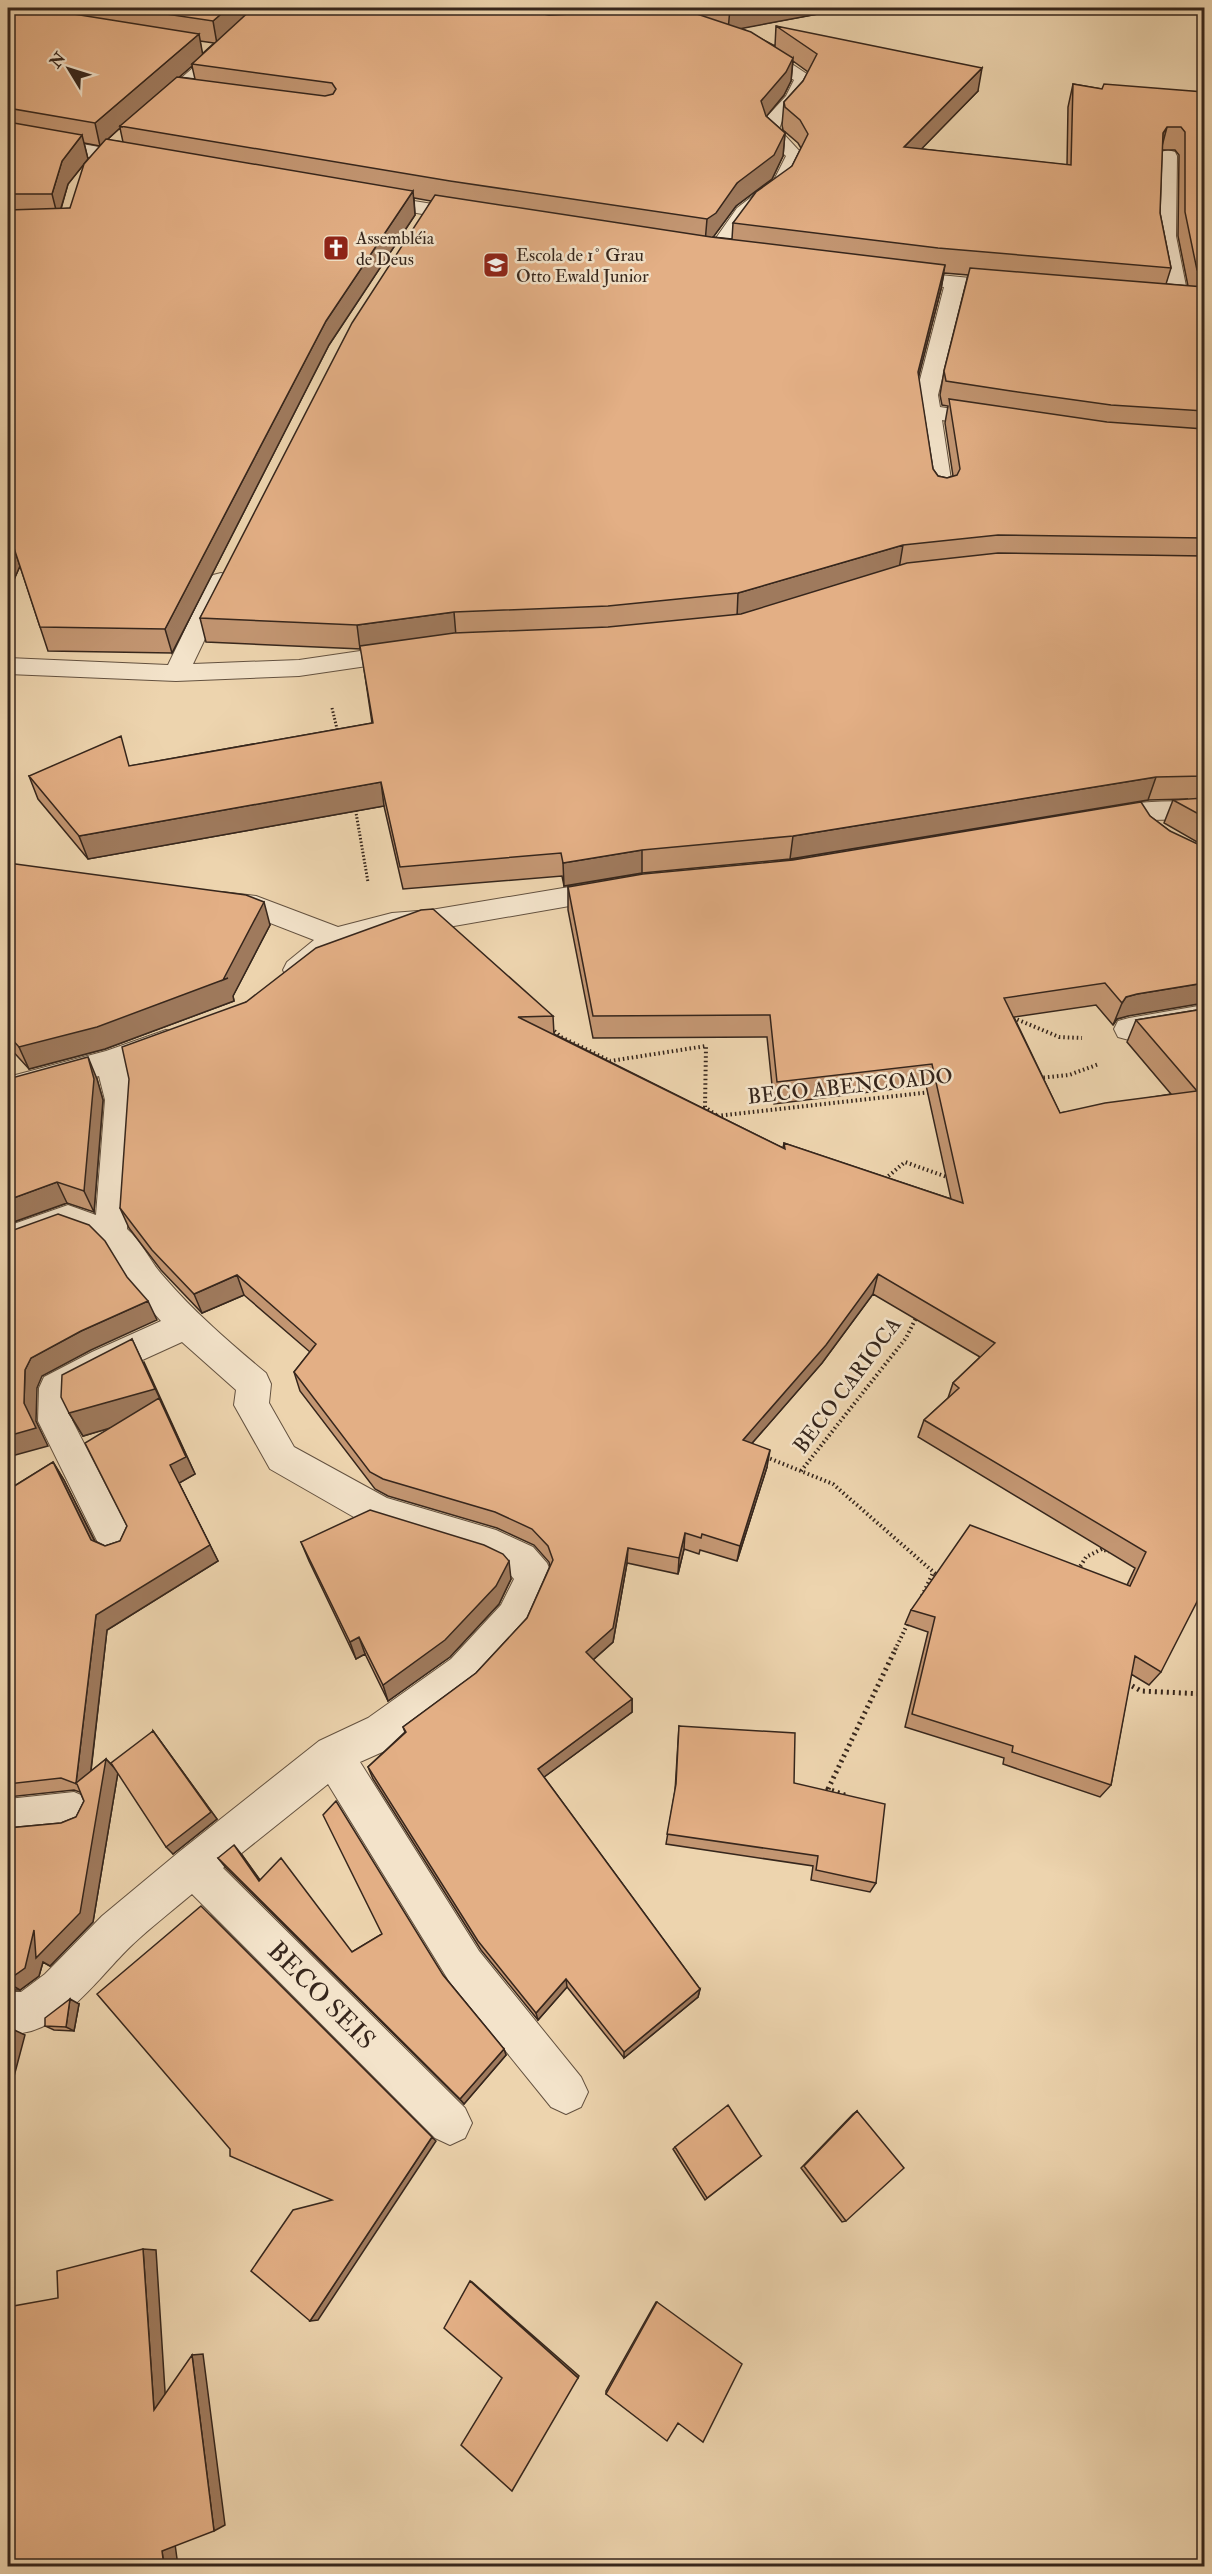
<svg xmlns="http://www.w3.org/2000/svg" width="1212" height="2574" viewBox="0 0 1212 2574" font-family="'IM FELL Double Pica',serif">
	<rect width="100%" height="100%" fill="#edd4ae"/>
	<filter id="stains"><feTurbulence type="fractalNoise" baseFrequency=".00333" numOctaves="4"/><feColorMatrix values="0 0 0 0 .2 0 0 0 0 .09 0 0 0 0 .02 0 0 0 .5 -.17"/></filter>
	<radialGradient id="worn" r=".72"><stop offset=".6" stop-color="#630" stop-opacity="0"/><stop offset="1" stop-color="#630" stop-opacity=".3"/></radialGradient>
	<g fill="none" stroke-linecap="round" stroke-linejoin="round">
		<defs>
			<path id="minor" d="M259 8H276L228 56 163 112H151L148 108 151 104 216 48Z
				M754 42 760 43 813 78 802 99 782 121 779 129 804 156C800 165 796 177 790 185 780 197 763 203 753 214 740 230 728 262 703 256L700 252 716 238 737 208 774 180 786 156 768 140 761 129 764 120 786 96 794 80 748 51 745 47 748 43Z
				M8 131 139 154 146 156 148 160 146 164 139 166 8 143Z
				M1168 150 1175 152 1177 156 1176 236 1189 301 1186 305H1172L1169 301 1156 236 1159 156 1161 152Z
				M370 194 470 210 477 212 480 216 477 220 470 222 363 204 360 200 363 196Z
				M899 271 1011 282 1018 284 1021 288 1018 292 1011 294 964 289 938 395 940 407 991 415 999 417 1002 422 999 427 991 429 942 420 953 493 950 498 942 500 934 498 931 493 916 395 944 287 892 281 889 277 892 273Z
				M221 573 229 575 233 580 193 664 299 660 408 644 417 646 420 652 417 658 408 660 299 676 176 681 8 674V658L168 665 209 580 213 575Z
				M1204 801V819L1148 820 1101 827 1091 825 1087 818 1091 811C1128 801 1166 801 1204 801Z
				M611 880 621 883 625 890 621 897 431 930 392 933 347 946 307 978 297 981 287 978 283 970 287 962 314 940 252 916 212 909 208 902 212 895 222 892 256 896 338 927 392 913 431 910Z
				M1204 1005V1027L1129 1040 1118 1037 1114 1029 1118 1021 1129 1018Z
				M166 1030 177 1033 181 1041 177 1049 128 1067 135 1100 127 1229C143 1243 150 1262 164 1277 195 1313 230 1343 266 1373L271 1384 269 1403 294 1447 387 1498 496 1530 533 1547 547 1563 552 1575 527 1631 477 1685 396 1746 360 1762 479 1951 581 2077 588 2092 581 2107 566 2114 551 2107 449 1981 328 1784 223 1868 465 2108 472 2123 465 2138 450 2145 435 2138 192 1894C172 1911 151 1927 132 1945 97 1978 61 2036 8 2034V1992H21L45 1974 102 1916 179 1852 319 1741 368 1718 451 1659 501 1605 514 1579 507 1571 488 1562 366 1524 270 1469 234 1405 236 1390 182 1342 116 1372 73 1396 72 1420 135 1543 130 1555 117 1560 104 1555 38 1421 39 1388 44 1377 92 1352 161 1321 138 1295 116 1259 100 1243 68 1232 8 1253V1226L68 1205 96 1215 105 1100 99 1076 8 1101V1077L106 1051Z
				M74 1792 88 1798 94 1812 88 1826 74 1832 8 1839V1799Z"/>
		</defs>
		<!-- minor casing -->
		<use href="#minor" stroke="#645240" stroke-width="2"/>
		<!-- path-far2 -->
		<path stroke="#36261c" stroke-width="3" stroke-dasharray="1.5 2" stroke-linecap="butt" d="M332 708 338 733
			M355 807 368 882"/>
		<!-- path-far1 -->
		<path stroke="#36261c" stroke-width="4" stroke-dasharray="1.5 3" stroke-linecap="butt" d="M1009 1016 1059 1037 1082 1038
			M551 1028 561 1037 610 1061 706 1046 705 1107 719 1117
			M1039 1078 1069 1075 1099 1064
			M717 1116 931 1092
			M885 1179 905 1162 950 1178
			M766 1457 833 1484 938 1576
			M801 1471 906 1338 917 1316
			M1078 1570 1086 1557 1102 1549 1109 1552
			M922 1596 933 1573
			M895 1650 909 1621"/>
		<!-- path -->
		<path stroke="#36261c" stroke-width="5" stroke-dasharray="2 4" stroke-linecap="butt" d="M1127 1683 1141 1691 1204 1694
			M845 1795 828 1789 896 1648"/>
		<!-- minor -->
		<use href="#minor" fill="#f3e3ca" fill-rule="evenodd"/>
	</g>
	<!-- wall -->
	<path fill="#c39672" stroke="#36261c" stroke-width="1.5" fill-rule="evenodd" d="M8 8H850L741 28 775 46 776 26 978 91 921 149 1067 165 1068 107 1073 84 1102 89 1204 92V846L1164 823 1173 800 1188 799 1148 800 790 859 642 873 564 886 562 876 403 889 384 806 88 859 38 799 29 776 130 766 372 723 361 649 206 642 200 618 431 201 414 198 415 215 329 345 172 653 48 651 20 566 8 593ZM200 41 214 43 202 54ZM793 61 808 72 803 81 784 102 782 125 783 130 798 143 801 148 792 166 733 223 732 239 713 237 736 206 772 179 783 156 785 133 766 116 784 95 791 81ZM192 66 195 79 179 77ZM120 128 123 142 107 140ZM84 143 100 146 70 208 61 209 68 184 88 159ZM1162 150H1175L1179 155 1178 236 1188 286 1166 284 1171 268 1160 213ZM944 273 968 275 944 371 940 395 942 405 948 406 945 423 953 476 947 478 938 476 933 469 918 377 941 289Z
		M1150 816 1170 831 1128 1016 1117 1019 1113 1025 1096 1005 1014 1017 1060 1113 1171 1094 1127 1042 1136 1020 1204 1009 1161 1672 1149 1685 1131 1674 1111 1785 1100 1797 1003 1764 1004 1758 905 1727 928 1632 905 1624 911 1610 1127 1585 1135 1568 918 1437 924 1420 948 1398 953 1383 980 1357 873 1294 822 1363 752 1443 767 1467 737 1561 700 1550 699 1554 684 1549 678 1574 627 1563 613 1642 593 1660 632 1699V1712L544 1777 700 1989 698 1997 624 2058 567 1987 538 2020 481 1950 373 1779 368 1767 405 1732 403 1727 476 1673 527 1618 550 1566 549 1562 534 1545 497 1528 388 1496 375 1489 300 1391 294 1372 310 1352 244 1295 202 1313 161 1270 129 1228 120 1208 246 1002 553 1016 554 1034 783 1148 784 1143 951 1199 926 1085 774 1104 767 1037 593 1038 568 910V887L793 860Z
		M8 863 270 925 233 996 234 1001 105 1049 29 1069 8 1046Z
		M97 1079 103 1100 94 1212 67 1203 8 1224Z
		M144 1362 195 1474 179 1483 218 1561 107 1630 91 1771 106 1759 116 1769 153 1731 217 1819 173 1854 118 1772 93 1922 50 1966 43 1962 39 1976 20 1990H8V1828L61 1823 76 1817 84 1801 80 1792 74 1790 8 1797V1490L53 1462 64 1480 95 1541 105 1546 120 1541 127 1526 112 1427 83 1436 69 1413Z
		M301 1542 511 1579 499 1604 450 1657 388 1701 365 1654 356 1659 309 1561Z
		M679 1726 794 1783 876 1883 870 1892 811 1880 813 1866 666 1844 675 1791Z
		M242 1855 260 1880 352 1952 382 1934 443 1975 504 2049 506 2055 464 2104 226 1868 218 1858Z
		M79 2004 74 2031 54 2030 45 2026Z
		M857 2111 846 2221 842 2222 801 2168 853 2114Z
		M675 2147 761 2156 705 2200 673 2149Z
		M656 2302H657L678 2423 606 2394V2391Z"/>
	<!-- shaded-wall -->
	<path fill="#9f7a5d" stroke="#36261c" stroke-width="1.5" d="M228 8H256L217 44 213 21Z
		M562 8H582L562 23Z
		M730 8H850L728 31Z
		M199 34 203 56 192 64V66L122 127 120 126V128L100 146 95 123Z
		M793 58 791 81 784 95 760 124 761 101Z
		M982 68 978 91 900 171 904 147Z
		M1167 127 1161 150 1163 133Z
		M785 133 783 156 772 179 736 206 714 236 705 243 707 219 737 183Z
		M82 135 88 159 68 184 58 218 52 194 62 161Z
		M413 191 415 215 329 345 172 653 165 629 326 321Z
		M945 265 941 289 914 395 918 372Z
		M12 542 20 566 8 593V551Z
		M903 545 899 569 737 617 738 593Z
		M454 612 456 636 360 649 357 625Z
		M1156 777 1148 800 790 859 793 836Z
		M381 782 384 806 88 859 79 836Z
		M642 850V873L564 886 563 863Z
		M264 902 270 925 233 996 234 1001 105 1049 29 1069 19 1047Z
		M1204 983V1003L1128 1016 1117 1019 1113 1025 1122 1003 1126 997 1137 994Z
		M88 1057 97 1079 103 1100 94 1212 84 1191Z
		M57 1182 67 1203 8 1224V1200Z
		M878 1274 873 1294 822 1363 740 1457 743 1440Z
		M237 1275 244 1295 202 1313 194 1294Z
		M148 1301 157 1320 91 1350 42 1376 37 1388 36 1421 48 1446 8 1457V1436L24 1403 25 1370 31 1358 81 1331Z
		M132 1339 195 1474 179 1483 218 1561 107 1630 88 1795 76 1783 96 1615 170 1465 165 1412 83 1436 69 1413Z
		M770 1450 767 1467 737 1561 740 1546Z
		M53 1462 64 1480 102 1556 91 1540Z
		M685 1533 684 1549 678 1574 679 1558Z
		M628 1548 627 1563 613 1642 586 1666V1652Z
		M509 1561 511 1579 499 1604 450 1657 388 1701 383 1685Z
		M359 1637 365 1654 356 1659 350 1642Z
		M632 1699V1712L540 1780 538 1769Z
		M153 1731 217 1819 173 1854 166 1847Z
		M106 1759 118 1772 93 1922 50 1966 43 1962 39 1976 20 1990 8 1983V1980L34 1930Z
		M234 1845 242 1855 267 1890 259 1881Z
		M210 1915 436 2141 318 2320 310 2321 432 2137Z
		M566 1979 567 1987 538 2020 536 2013Z
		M700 1989 698 1997 624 2058V2052Z
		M70 1999 79 2004 74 2031 66 2027Z
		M10 2028 25 2035 12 2084 8 2086V2036Z
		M504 2049 506 2055 464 2104 460 2099Z
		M143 2249 156 2250 166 2407 154 2410Z
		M470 2281 472 2282 579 2376 578 2378Z
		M203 2354 225 2525 214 2531 192 2355Z
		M175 2544 178 2566H164L162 2551Z"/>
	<!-- building -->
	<path fill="#e3af85" stroke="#36261c" stroke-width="1.5" d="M8 8H36L199 34 95 123 8 108Z
		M126 8H228L213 21Z
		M253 8H506L549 15 573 14 583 8H666L691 12 751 32 793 58 786 72 761 101 766 116 785 133 774 155 737 183 716 213 707 219 450 181 120 126 177 77 325 96 333 94 336 89 332 83 192 64Z
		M776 26 982 68 904 147 1071 165 1073 84 1102 89 1104 84 1204 92V272L1197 270 1185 212V132L1181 127H1167L1163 133 1160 213 1171 268 938 248 733 223 756 192 792 166 808 134 800 120 785 107 784 102 803 81 817 54Z
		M8 122 82 135 62 161 52 194H8Z
		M106 139 413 191 326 321 165 629 40 627 12 542 8 551V210L70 208 84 164Z
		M435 195 711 237 945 265 918 372 933 469 938 476 947 478 957 475 960 469 949 399 1107 422 1204 429V538L998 535 903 545 738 593 608 606 454 612 357 625 200 618 352 323Z
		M970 268 1204 287V411L1111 405 1011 391 946 381 944 371Z
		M998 553 1204 556V776L1156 777 793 836 642 850 563 863 561 853 400 867 381 782 79 836 29 776 121 736 129 766 373 723 360 646 454 633 608 627 741 614 907 563Z
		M1204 798V817L1173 800Z
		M1141 802 1150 816 1170 831 1204 847V983L1137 994 1126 997 1122 1003 1105 983 1004 998 1060 1113 1105 1103 1197 1091 1136 1020 1204 1009V1588L1161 1672 1135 1656 1111 1785 1012 1752 1013 1746 912 1714 935 1617 911 1610 970 1525 1130 1586 1146 1552 924 1420 959 1388 953 1383 995 1343 878 1274 826 1345 743 1440 770 1450 740 1546 702 1534 701 1538 685 1533 679 1558 628 1548 613 1628 586 1652 632 1699 538 1769 700 1989 624 2052 566 1979 536 2013 478 1941 368 1767 406 1732 403 1727 476 1673 527 1618 553 1560 548 1546 532 1529 495 1512 383 1479 370 1472 294 1372 316 1344 237 1275 194 1294 152 1250 120 1208 129 1079 122 1047 246 1002 316 948 421 910 433 909 553 1016 518 1017 785 1149 784 1143 963 1203 932 1064 777 1082 770 1015 593 1016 568 887 643 874 793 860Z
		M8 863 246 895 264 902 223 980 228 978 97 1027 19 1047 8 1035Z
		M88 1057 94 1079 84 1191 57 1182 8 1200V1079Z
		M58 1214 89 1225 105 1241 127 1277 148 1301 81 1331 31 1358 25 1370 24 1403 36 1428 8 1436V1232Z
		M132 1339 155 1389 69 1413 61 1397 62 1375Z
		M159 1398 186 1457 170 1465 210 1545 96 1615 76 1783 106 1759 80 1913 36 1958 34 1930 25 1968 8 1980V1828L61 1823 76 1817 84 1801 77 1784 61 1778 8 1784V1490L53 1462 91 1540 105 1546 120 1541 127 1526 85 1443Z
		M370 1510 484 1545 503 1554 509 1561 496 1586 445 1640 383 1685 359 1637 350 1642 301 1542Z
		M679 1726 795 1733 794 1783 885 1804 876 1883 816 1870 818 1856 667 1834 676 1784Z
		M153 1731 211 1812 166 1847 111 1763Z
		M336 1801 443 1975 504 2049 460 2099 218 1858 234 1845 259 1881 281 1858 352 1952 382 1934 323 1815Z
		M201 1906 432 2137 310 2321 251 2271 293 2210 332 2200 230 2156V2149L97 1994Z
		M70 1999 66 2027 45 2026V2018Z
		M728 2105 761 2156 707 2198 675 2147Z
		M857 2111 904 2168 846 2221 804 2166Z
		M143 2249 154 2410 192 2355 214 2531 162 2551 164 2566H8V2307L58 2298 57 2271Z
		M470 2281 578 2378 512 2491 461 2445 502 2378 444 2328Z
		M657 2302 742 2364 703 2442 678 2423 667 2441 606 2394Z"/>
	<!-- icons -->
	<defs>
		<symbol id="church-square" viewBox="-11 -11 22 22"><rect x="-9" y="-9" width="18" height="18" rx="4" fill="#8f2418" stroke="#f3e3ca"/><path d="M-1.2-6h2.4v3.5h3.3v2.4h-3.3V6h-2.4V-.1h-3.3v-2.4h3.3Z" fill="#fff"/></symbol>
		<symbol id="school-square" viewBox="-11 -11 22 22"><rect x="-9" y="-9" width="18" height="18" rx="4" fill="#8f2418" stroke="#f3e3ca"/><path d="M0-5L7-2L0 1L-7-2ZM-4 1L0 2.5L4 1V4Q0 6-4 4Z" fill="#fff"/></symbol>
	</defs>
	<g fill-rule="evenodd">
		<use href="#church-square" x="321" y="233" width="30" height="30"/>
		<use href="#school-square" x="481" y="250" width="30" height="30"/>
	</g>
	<g text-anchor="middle" stroke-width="5" stroke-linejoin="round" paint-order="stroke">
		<!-- far-poi labels -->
		<g font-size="18" fill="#36261c" stroke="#f3e3ca" text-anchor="start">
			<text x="356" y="244">Assembléia<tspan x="356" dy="21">de Deus</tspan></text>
			<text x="516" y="261">Escola de 1˚ Grau<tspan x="516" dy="21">Otto Ewald Junior</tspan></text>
		</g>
		<!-- street labels -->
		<g font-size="21" fill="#36261c" stroke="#f3e3ca">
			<text transform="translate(850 1086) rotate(-6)" y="7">BECO ABENCOADO</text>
			<text transform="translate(847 1385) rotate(-53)" y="7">BECO CARIOCA</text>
		</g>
		<!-- near-street labels -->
		<g font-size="26" fill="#36261c" stroke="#f3e3ca">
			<text transform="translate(322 1995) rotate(45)" y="9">BECO SEIS</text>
		</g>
	</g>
	<!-- margin -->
	<rect width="1212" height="2574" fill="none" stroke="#edd4ae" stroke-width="30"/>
	<rect x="9" y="9" width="1194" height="2556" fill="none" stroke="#36261c" stroke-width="3"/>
	<rect x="15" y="15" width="1182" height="2544" fill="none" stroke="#36261c" stroke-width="1.5"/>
	<!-- north arrow -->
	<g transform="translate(69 69) rotate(308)" stroke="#f3e3ca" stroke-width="4.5" paint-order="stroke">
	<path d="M0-4.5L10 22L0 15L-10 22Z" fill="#36261c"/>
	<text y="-9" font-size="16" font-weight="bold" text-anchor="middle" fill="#36261c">N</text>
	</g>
	<rect width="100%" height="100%" filter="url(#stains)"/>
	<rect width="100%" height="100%" fill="url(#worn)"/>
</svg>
